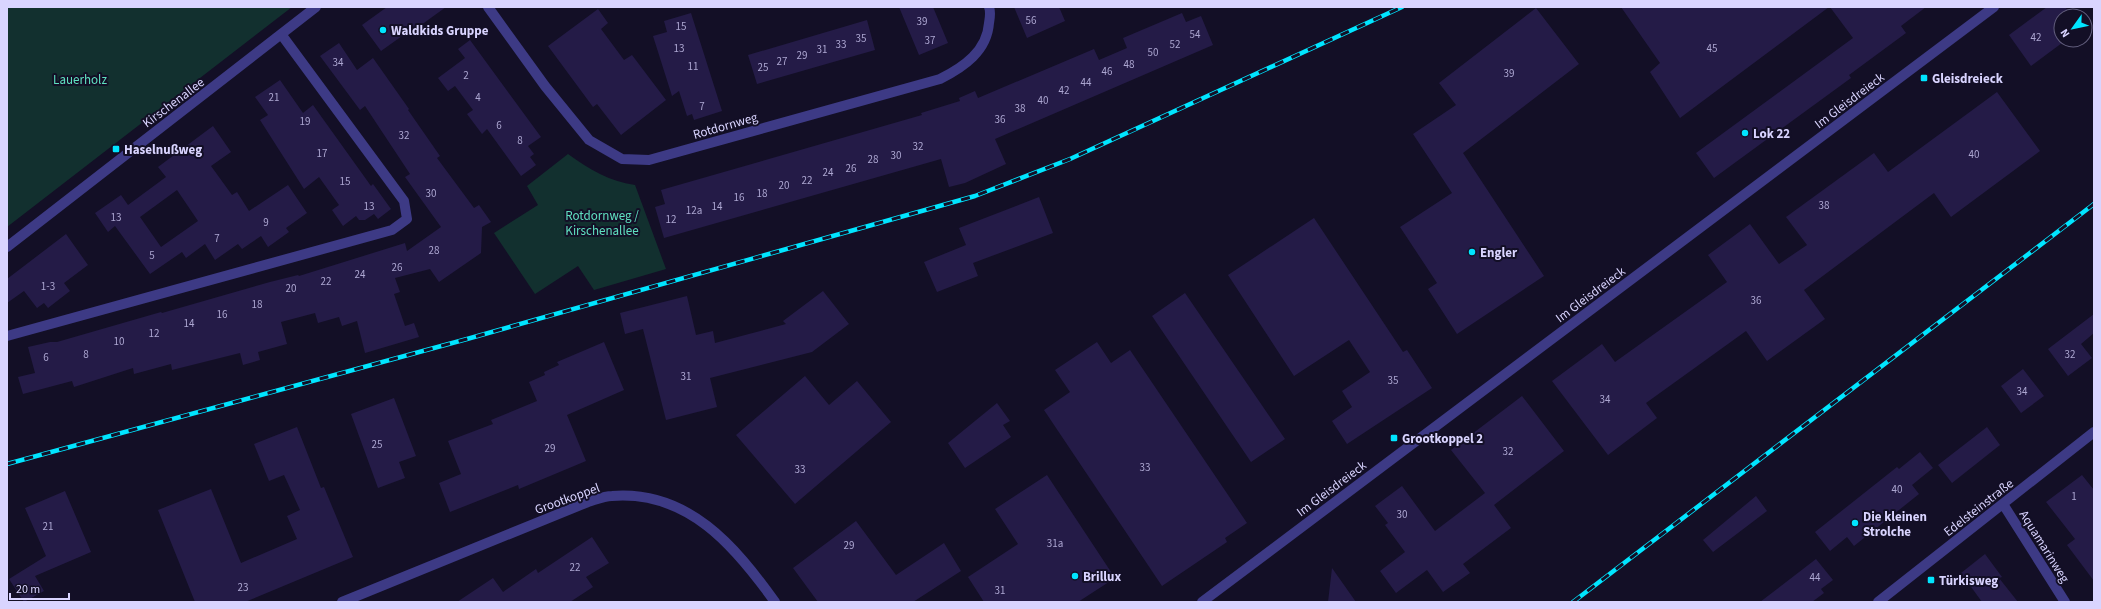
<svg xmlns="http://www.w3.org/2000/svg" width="2101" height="609" viewBox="0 0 2101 609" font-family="'Source Sans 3',sans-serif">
	<rect width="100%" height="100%" fill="#130f26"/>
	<!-- green -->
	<path fill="#12302f" d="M7 7H292L7 227Z
		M568 154C590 170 609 181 635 185L666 269 594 290 578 266 535 294 494 233 538 205 527 186Z"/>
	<!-- building -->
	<path fill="#241b47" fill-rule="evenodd" d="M387 7H446L410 33 409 31 381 51 362 25Z
		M899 7H933L948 43 919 55Z
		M1014 7H1059L1065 21 1027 38Z
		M1621 7H1829L1680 118 1650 72 1660 63Z
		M1830 7H1926L1901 26 1906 33 1849 75 1851 78 1714 178 1696 153 1853 38Z
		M2047 7H2065L2072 16H2061V40H2066L2031 66 2009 35Z
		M1536 8 1579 64 1463 153 1544 276 1457 334 1428 289 1437 283 1400 227 1452 193 1413 134 1456 105 1439 83Z
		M598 9 608 23 601 29 624 60 632 55 666 100 621 135 597 104 593 107 548 46Z
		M691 13 722 111 694 120 692 114 687 116 679 91 672 96 653 36 667 32 664 21Z
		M1182 13 1186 22 1201 16 1213 45 995 139 1006 164 965 183 949 187 941 159 664 238 655 207 665 204 661 190 922 115 921 113 960 101 959 98 975 91 978 98 1094 49 1099 60 1127 48 1123 38Z
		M867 20 875 50 757 84 748 55Z
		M470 40 541 137 528 146 534 154 530 157 536 165 521 176 487 129 482 134 467 114 473 110 455 86 448 91 438 78 465 58 458 49Z
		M339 43 357 70 373 58 409 109 408 110 440 156 437 158 474 208 479 205 491 222 482 227 481 253 439 282 430 269 395 278 400 292 394 294 405 326 414 323 419 337 365 353 357 321 342 326 339 317 318 323 315 313 281 322 287 344 258 352 260 360 243 365 240 353 172 370 171 364 134 374 133 368 74 387 72 381 23 394 18 377 35 373 28 347 50 342H57L161 312 162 313 270 282 298 275 299 276 405 243 407 251 441 227 405 177 410 174 365 106 360 110 320 56Z
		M280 80 303 113 313 105 371 186 373 184 391 209 378 219 374 214 365 220H359L356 216 343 226 332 210 339 205 319 177 304 189 260 120 268 115 255 97Z
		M1997 92 2040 151 1951 217 1934 193 1804 290 1825 319 1767 361 1746 331 1646 403 1657 418 1608 455 1552 381 1602 344 1615 362 1727 282 1708 255 1750 224 1779 264 1807 245 1786 217 1874 153 1888 172Z
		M213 126 231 152 211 166 232 195 237 192 249 211 288 185 307 213 286 228 289 232 268 247 261 236 242 249 238 244 215 260 205 244 186 258 182 252 150 274 115 226 108 232 95 213 121 195 128 205 166 177 158 167ZM177 190 198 221 161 247 140 217Z
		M1039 197 1053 233 973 263 978 276 937 292 924 262 966 245 959 228Z
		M1314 218 1403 352 1407 350 1432 388 1347 444 1332 421 1352 407 1342 391 1370 372 1349 340 1294 376 1228 275Z
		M66 234 88 265 64 283 70 291 48 308 44 303 37 308 24 291 7 303V279Z
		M823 291 849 324 812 352 710 378 717 407 666 420 643 329 625 334 620 313 687 296 696 335 713 331 715 343 786 324 783 321Z
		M1185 293 1285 439 1251 462 1152 316Z
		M2094 314V333L2081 344 2092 358 2068 376 2048 349Z
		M604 342 624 390 567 415 586 461 519 489 518 485 450 512 439 483 461 474 448 441 493 424 491 420 537 401 529 382 545 375 544 372 559 365 557 362Z
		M1097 342 1111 363 1130 350 1247 523 1225 538 1227 542 1162 586 1044 410 1070 392 1055 370Z
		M2023 369 2044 396 2021 413 2001 386Z
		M805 376 829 405 857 381 891 422 795 504 736 435Z
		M1522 396 1564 451 1494 505 1511 528 1463 564 1470 573 1443 592 1427 570 1396 593 1380 571 1405 552 1385 525 1388 523 1375 506 1402 486 1435 531 1485 493 1451 450Z
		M394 398 416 456 399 462 405 478 378 488 351 414Z
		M997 403 1010 421 1003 425 1011 437 965 468 948 443Z
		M297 427 321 488 324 487 353 557 245 602H195L158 510 211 489 241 563 297 539 287 516 300 510 284 475 269 481 254 444Z
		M1987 427 2000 445 1952 483 1938 465Z
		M1920 452 1933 468 1912 485 1919 494 1854 546 1847 537 1830 551 1815 532 1897 467 1899 469Z
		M1047 475 1115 578 1078 602H984L968 577 1018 544 995 509Z
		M2082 475 2094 490V581L2067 545 2075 539 2046 502Z
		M65 491 91 552 35 576 44 591 24 602 9 579 46 556 25 508Z
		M1756 496 1767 511 1713 552 1703 540Z
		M856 521 896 575 944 543 961 571 913 602H818L793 568Z
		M592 537 609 563 586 577 593 587 570 602H457L493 578 503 592 536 569 538 573Z
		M1985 554 2002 577 1999 578 2018 602H1982L1961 573Z
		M1816 559 1833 580 1821 589 1824 593 1812 602H1760Z
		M1332 568 1356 602H1328Z"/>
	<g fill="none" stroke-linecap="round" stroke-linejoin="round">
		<!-- minor -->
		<path stroke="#3d3a85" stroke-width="10" d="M488 7 545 86 589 140 622 159 649 160 940 79C964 67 987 51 989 23 990 17 991 12 989 7
			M7 247 316 7
			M7 336 392 230 407 219 404 201 281 34
			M2003 504 2065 602
			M342 602 588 502C595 500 604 496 612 496 688 490 735 546 775 602
			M1202 602 1994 7
			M1878 602 2094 432"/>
		<defs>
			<path id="rail" d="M7 464 467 339 975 196 1070 159 1402 7
				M1573 602 2094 204"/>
		</defs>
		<!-- rail casing -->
		<use href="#rail" stroke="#00e5ff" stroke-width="4.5"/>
		<!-- rail -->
		<use href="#rail" stroke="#130f26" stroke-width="3" stroke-dasharray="9" stroke-linecap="butt"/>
	</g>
	<!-- markers -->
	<g fill="#00e5ff" stroke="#130f26" stroke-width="1.5">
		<circle cx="383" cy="30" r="4"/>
		<rect x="1920" y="74" width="8" height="8" rx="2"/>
		<circle cx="1745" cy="133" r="4"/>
		<rect x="112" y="145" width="8" height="8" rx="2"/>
		<circle cx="1472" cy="252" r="4"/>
		<rect x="1390" y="434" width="8" height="8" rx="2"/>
		<circle cx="1855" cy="523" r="4"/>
		<circle cx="1075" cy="576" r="4"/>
		<rect x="1927" y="576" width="8" height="8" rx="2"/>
	</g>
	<g text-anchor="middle" stroke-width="4" stroke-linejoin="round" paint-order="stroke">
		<!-- number labels -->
		<g font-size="11" fill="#aca6d1">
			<text x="1031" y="24">56</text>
			<text x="922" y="25">39</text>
			<text x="681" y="30">15</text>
			<text x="1195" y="38">54</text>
			<text x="2036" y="41">42</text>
			<text x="861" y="42">35</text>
			<text x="930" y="44">37</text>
			<text x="841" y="48">33</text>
			<text x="1175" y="48">52</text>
			<text x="679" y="52">13</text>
			<text x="1712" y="52">45</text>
			<text x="822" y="53">31</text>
			<text x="1153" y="56">50</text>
			<text x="802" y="59">29</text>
			<text x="782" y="65">27</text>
			<text x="338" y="66">34</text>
			<text x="1129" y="68">48</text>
			<text x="693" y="70">11</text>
			<text x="763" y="71">25</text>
			<text x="1107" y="75">46</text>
			<text x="1509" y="77">39</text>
			<text x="466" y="79">2</text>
			<text x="1086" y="86">44</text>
			<text x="1064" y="94">42</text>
			<text x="274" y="101">21</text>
			<text x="478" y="101">4</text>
			<text x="1043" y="104">40</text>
			<text x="702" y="110">7</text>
			<text x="1020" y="112">38</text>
			<text x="1000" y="123">36</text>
			<text x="305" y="125">19</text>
			<text x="499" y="129">6</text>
			<text x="404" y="139">32</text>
			<text x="520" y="144">8</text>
			<text x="918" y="150">32</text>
			<text x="322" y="157">17</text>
			<text x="1974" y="158">40</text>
			<text x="896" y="159">30</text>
			<text x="873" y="163">28</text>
			<text x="851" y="172">26</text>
			<text x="828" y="176">24</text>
			<text x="807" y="184">22</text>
			<text x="345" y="185">15</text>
			<text x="784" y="189">20</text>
			<text x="431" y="197">30</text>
			<text x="762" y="197">18</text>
			<text x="739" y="201">16</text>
			<text x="1824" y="209">38</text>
			<text x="369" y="210">13</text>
			<text x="717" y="210">14</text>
			<text x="694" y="214">12a</text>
			<text x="116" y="221">13</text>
			<text x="671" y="223">12</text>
			<text x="266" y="226">9</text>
			<text x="217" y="242">7</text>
			<text x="434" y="254">28</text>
			<text x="152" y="259">5</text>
			<text x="397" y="271">26</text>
			<text x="360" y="278">24</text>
			<text x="326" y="285">22</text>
			<text x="48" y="290">1-3</text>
			<text x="291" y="292">20</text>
			<text x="1756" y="304">36</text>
			<text x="257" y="308">18</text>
			<text x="222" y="318">16</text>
			<text x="189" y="327">14</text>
			<text x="154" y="337">12</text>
			<text x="119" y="345">10</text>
			<text x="86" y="358">8</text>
			<text x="2070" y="358">32</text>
			<text x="46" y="361">6</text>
			<text x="686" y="380">31</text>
			<text x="1393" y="384">35</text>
			<text x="2022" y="395">34</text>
			<text x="1605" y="403">34</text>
			<text x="377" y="448">25</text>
			<text x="550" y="452">29</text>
			<text x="1508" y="455">32</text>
			<text x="1145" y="471">33</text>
			<text x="800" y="473">33</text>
			<text x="1897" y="493">40</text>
			<text x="2074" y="500">1</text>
			<text x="1402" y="518">30</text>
			<text x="48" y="530">21</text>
			<text x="1055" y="547">31a</text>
			<text x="849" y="549">29</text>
			<text x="575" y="571">22</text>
			<text x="1815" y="581">44</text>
			<text x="243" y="591">23</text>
			<text x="1000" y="594">31</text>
		</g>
		<!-- poi labels -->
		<g font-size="13" font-weight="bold" fill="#d9d4ff" stroke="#130f26" text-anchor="start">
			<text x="391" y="35">Waldkids Gruppe</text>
			<text x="1932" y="83">Gleisdreieck</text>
			<text x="1753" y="138">Lok 22</text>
			<text x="124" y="154">Haselnußweg</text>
			<text x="1480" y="257">Engler</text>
			<text x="1402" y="443">Grootkoppel 2</text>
			<text x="1863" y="521">Die kleinen<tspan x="1863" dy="15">Strolche</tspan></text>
			<text x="1083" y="581">Brillux</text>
			<text x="1939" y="585">Türkisweg</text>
		</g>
		<!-- park labels -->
		<g font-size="13" fill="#5fe0c0" stroke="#130f26">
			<text x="80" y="84">Lauerholz</text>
			<text x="602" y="220">Rotdornweg /<tspan x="602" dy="15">Kirschenallee</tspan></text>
		</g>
		<!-- street labels -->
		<g font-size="13" fill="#d9d4ff" stroke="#130f26">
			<text transform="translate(1849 100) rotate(-37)" y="5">Im Gleisdreieck</text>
			<text transform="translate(173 102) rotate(-37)" y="5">Kirschenallee</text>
			<text transform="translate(725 125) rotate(-16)" y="5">Rotdornweg</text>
			<text transform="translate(1590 294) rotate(-37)" y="5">Im Gleisdreieck</text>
			<text transform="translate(1331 488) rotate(-37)" y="5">Im Gleisdreieck</text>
			<text transform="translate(567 498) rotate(-20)" y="5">Grootkoppel</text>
			<text transform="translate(1978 507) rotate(-38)" y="5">Edelsteinstraße</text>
			<text transform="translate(2045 546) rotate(58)" y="5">Aquamarinweg</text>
		</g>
	</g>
	<!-- border -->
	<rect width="2101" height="609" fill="none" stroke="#d9d4ff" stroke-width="16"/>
	<!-- north arrow -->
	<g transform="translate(2073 28) rotate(237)"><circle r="19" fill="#130f26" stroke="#625e7d"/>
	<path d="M0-3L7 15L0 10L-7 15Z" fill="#00e5ff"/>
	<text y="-6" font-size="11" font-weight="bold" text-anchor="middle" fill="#d9d4ff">N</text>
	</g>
	<!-- scale -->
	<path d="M10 593v6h59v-6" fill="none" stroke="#d9d4ff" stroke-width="2"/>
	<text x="16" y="593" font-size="12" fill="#d9d4ff" stroke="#130f26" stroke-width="3" paint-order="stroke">20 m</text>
</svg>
